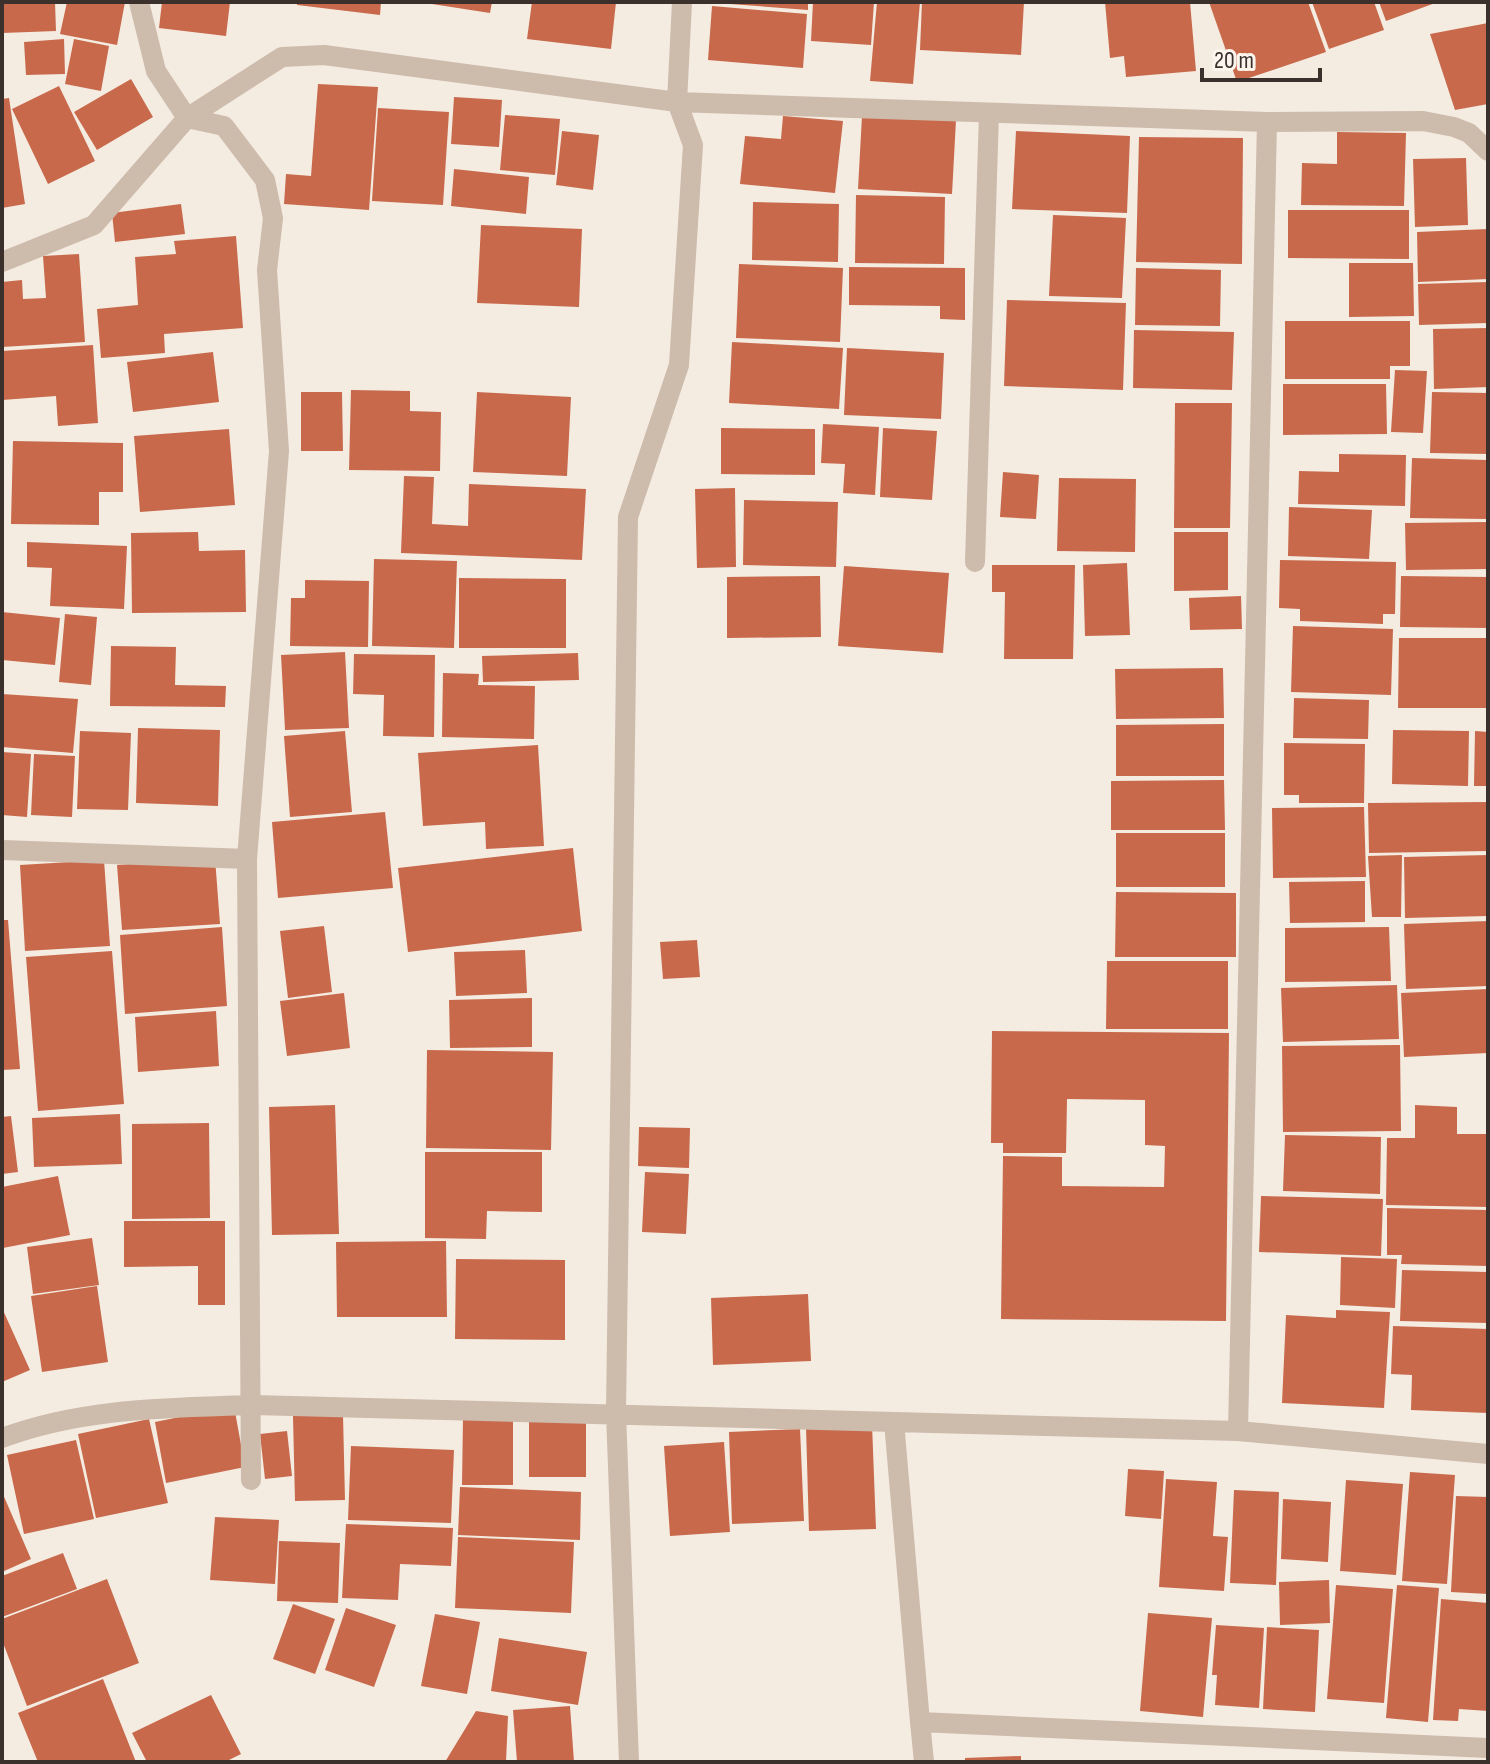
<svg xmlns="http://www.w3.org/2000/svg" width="1490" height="1764" viewBox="0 0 1490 1764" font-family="'Sofia Sans Condensed',sans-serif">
	<rect width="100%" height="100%" fill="#f4ebe1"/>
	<!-- building -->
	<path fill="#c8694b" d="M2 2H55L56 31 2 33Z
		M67 2H125L117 45 60 34Z
		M162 2H230L226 36 159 28Z
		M297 2H381L380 15 297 5Z
		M419 2H492L490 13Z
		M532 2H616L611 49 527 39Z
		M730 2H808V10L730 4Z
		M813 2H874L871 45 811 41Z
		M877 2H920L913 84 870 81Z
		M922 2H1024L1021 55 920 50Z
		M1105 2H1190L1196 71 1126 77 1124 56 1110 58Z
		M1209 2H1308L1326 52 1237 82Z
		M1312 2H1374L1384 30 1329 49Z
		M1379 2H1438L1386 21Z
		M712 6 807 14 803 68 708 60Z
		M1488 23V104L1455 110 1430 34Z
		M64 39 65 74 26 75 24 42Z
		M74 39 109 46 101 91 65 84Z
		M131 79 153 117 97 150 74 112Z
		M318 84 378 87 369 210 284 204 286 174 311 176Z
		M59 86 95 161 48 184 12 109Z
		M454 97 502 100 499 147 451 144Z
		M9 98 25 204 2 208V99Z
		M378 108 449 112 443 205 372 201Z
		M505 115 560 119 555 175 500 170Z
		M783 116 843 121 835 193 740 184 745 136 781 139Z
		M862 116 956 120 952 194 858 189Z
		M562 131 599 135 593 190 556 185Z
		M1016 131 1130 136 1127 213 1012 209Z
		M1337 132 1406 133 1404 206 1301 205 1302 163 1337 164Z
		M1139 137 1243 138 1242 264 1136 262Z
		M1466 158 1468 225 1415 227 1413 159Z
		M454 169 529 177 526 214 451 206Z
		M856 195 945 197 944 264 855 263Z
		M753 202 839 204 838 262 752 260Z
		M181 204 185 234 115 242 112 213Z
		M1288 210H1409V259L1288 258Z
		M1053 215 1126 218 1122 298 1049 296Z
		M481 225 582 229 579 307 477 303Z
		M1488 229V279L1418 282 1417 232Z
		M236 236 243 328 164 334 165 353 101 358 97 309 138 305 135 257 176 254 174 241Z
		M79 254 85 342 2 347V282L22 280 23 299 46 298 43 256Z
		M1349 263H1413L1414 316 1349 317Z
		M739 264 843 268 840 342 736 338Z
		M849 267 965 268V320L940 319V306L849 305Z
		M1136 268 1221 270 1220 326 1135 325Z
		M1488 282V323L1419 325 1418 284Z
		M1007 300 1126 303 1123 390 1004 386Z
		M1285 321H1410V366H1390V379H1285Z
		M1488 328V387L1434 389 1433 329Z
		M1134 330 1234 332 1232 390 1133 388Z
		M732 342 843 348 839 409 729 403Z
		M93 345 98 423 58 426 56 396 2 400V351Z
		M847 348 944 353 941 419 844 415Z
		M213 352 219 402 133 412 127 362Z
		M1395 370 1427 371 1423 433 1391 432Z
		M1283 384H1386L1387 434 1283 435Z
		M351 390 410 391V411L441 412 440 471 349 470Z
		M301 392H342L343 451H301Z
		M477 392 571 397 567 476 473 472Z
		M1432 392 1488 393V454L1430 453Z
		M1175 403H1232L1230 528H1174Z
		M823 424 879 427 875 495 843 493 845 464 821 463Z
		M721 428 815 429V475L721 474Z
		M883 428 937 431 932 500 880 497Z
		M229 429 235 505 140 512 134 436Z
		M13 441 123 443V492H99V525L11 524Z
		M1339 454 1406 455 1405 506 1298 504 1299 471 1339 472Z
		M1412 458 1488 460V519L1410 518Z
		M1003 472 1039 475 1036 519 1000 517Z
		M404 476 434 477 432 524 468 526 469 484 586 489 582 560 401 553Z
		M1059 478 1136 479 1135 552 1057 551Z
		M735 488 736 567 697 568 695 489Z
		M744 500 838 502 836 567 743 565Z
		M1289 507 1372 510 1369 559 1288 556Z
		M1488 522V569L1406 570 1405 523Z
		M198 532 199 551 245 550 246 612 132 613 131 533Z
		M1174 532H1228V590L1174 591Z
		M27 542 127 546 124 609 50 606 52 568 27 567Z
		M374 559 457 561 454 648 372 646Z
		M1280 560 1396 562 1395 614H1383V624L1300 621V609L1279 608Z
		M1127 563 1130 635 1085 636 1083 565Z
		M992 565H1075L1073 659H1004L1005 592H992Z
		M844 566 949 573 943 653 838 646Z
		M820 576 821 637 727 638V577Z
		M1401 576 1488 577V628L1400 627Z
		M459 578 566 579V648H459Z
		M305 580 369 581 368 647 290 646 291 598H305Z
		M1241 596 1242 629 1190 630 1189 598Z
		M2 612 60 618 55 665 2 660Z
		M65 614 97 617 91 685 59 682Z
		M1293 626 1393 629 1391 695 1291 692Z
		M1399 638H1488V708H1398Z
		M111 646 176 647 175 685 226 686 225 707 110 706Z
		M345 652 349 728 285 730 281 655Z
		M578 653 579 680 483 682 482 656Z
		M354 654 435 655 434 737 383 736 384 695 353 694Z
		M1223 668 1224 718 1116 719 1115 669Z
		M443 673 479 674 478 685 535 686 534 739 442 737Z
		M2 694 78 699 73 753 2 747Z
		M1294 698 1369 700 1368 739 1293 738Z
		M1224 724V776H1116V725Z
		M138 728 220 730 218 806 136 803Z
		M1393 730 1469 731 1468 786 1392 784Z
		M80 731 131 733 128 810 77 809Z
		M345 731 352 812 290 817 284 736Z
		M1475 731 1488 732V786H1474Z
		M1284 743 1365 744 1364 803H1299V795H1284Z
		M538 745 544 846 486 849 485 822 423 826 418 753Z
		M2 752 31 754 27 817 2 815Z
		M34 754 75 756 72 817 31 815Z
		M1224 780 1225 830H1111V781Z
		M1488 802V851L1369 853 1368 803Z
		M1364 807 1366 877 1273 878 1272 808Z
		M385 812 393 888 278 898 272 822Z
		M1116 833H1225V887H1116Z
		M573 848 582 931 408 952 398 868Z
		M1402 855 1401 917H1372L1368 856Z
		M1488 855V916L1405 918 1404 857Z
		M215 858 220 924 122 930 117 865Z
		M104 860 110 946 25 951 20 865Z
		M1365 881V922L1290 923 1289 882Z
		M1116 892 1236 893V957H1115Z
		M2 920H8L20 1069 2 1070Z
		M1488 921V986L1406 989 1404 924Z
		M324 926 332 992 288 998 280 931Z
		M222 927 227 1006 125 1014 120 935Z
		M1389 927 1391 981 1285 982V928Z
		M697 940 700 977 663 979 660 942Z
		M525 950 527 993 456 996 454 952Z
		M112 951 124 1104 38 1111 26 957Z
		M1107 961H1228V1029H1106Z
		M1397 985 1399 1039 1283 1042 1281 988Z
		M1488 989V1053L1404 1057 1401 993Z
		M344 993 350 1048 287 1056 280 1001Z
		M532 998V1047L450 1048 449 1000Z
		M216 1011 219 1066 138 1072 135 1017Z
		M992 1031 1229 1033 1226 1321 1001 1319 1003 1156 1062 1157V1186L1164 1187 1165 1146 1145 1145V1100L1067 1099 1066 1153H1003V1143H991Z
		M1400 1045 1401 1131 1283 1132 1282 1046Z
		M427 1050 553 1052 551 1150 426 1148Z
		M335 1105 339 1234 272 1235 269 1107Z
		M1415 1105 1457 1107V1134H1488V1207L1386 1205 1387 1138H1415Z
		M120 1114 122 1164 34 1167 32 1118Z
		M11 1116 18 1172 2 1174V1117Z
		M209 1123 210 1218 132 1219V1124Z
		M639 1127 690 1128 689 1168 638 1166Z
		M1285 1135 1381 1137 1380 1194 1283 1191Z
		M425 1152H542V1212L487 1211 486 1239 425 1238Z
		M645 1172 689 1174 686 1234 642 1232Z
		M58 1176 70 1235 3 1248 2 1187Z
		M1261 1196 1383 1199 1381 1256 1259 1252Z
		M1387 1208 1488 1210V1266L1401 1264 1402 1255H1387Z
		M124 1221H225V1305H198V1266L124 1267Z
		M92 1238 99 1285 33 1294 27 1247Z
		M446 1241 447 1317H337L336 1242Z
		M1341 1257 1397 1259 1395 1308 1340 1305Z
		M456 1259 565 1260V1340L455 1339Z
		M1402 1270 1488 1272V1323L1400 1321Z
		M97 1286 108 1362 42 1372 31 1296Z
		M808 1294 811 1361 713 1365 711 1298Z
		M2 1308 30 1370 2 1382Z
		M1336 1310 1390 1312 1384 1408 1282 1403 1286 1315 1336 1318Z
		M1393 1326 1488 1329V1413L1411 1410 1412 1375 1391 1374Z
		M234 1406 245 1467 166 1483 155 1422Z
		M343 1415 345 1500 295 1501 293 1416Z
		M463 1418H513V1485H462Z
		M529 1418H586V1477H529Z
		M149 1419 168 1503 96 1518 78 1434Z
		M872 1424 876 1529 809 1531 806 1427Z
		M800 1429 804 1521 732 1524 729 1432Z
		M287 1431 292 1476 265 1479 260 1434Z
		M76 1440 94 1519 24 1534 7 1455Z
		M724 1442 730 1532 670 1536 664 1446Z
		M351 1446 454 1450 451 1523 348 1520Z
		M1128 1469 1164 1471 1161 1519 1125 1516Z
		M1410 1472 1455 1475 1447 1584 1402 1581Z
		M1166 1479 1217 1482 1213 1536 1228 1537 1224 1591 1159 1587Z
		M1346 1480 1403 1484 1396 1575 1340 1571Z
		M460 1487 581 1492 580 1540 458 1535Z
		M1234 1490 1279 1492 1276 1585 1230 1583Z
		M2 1492 31 1559 2 1572Z
		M1456 1496 1488 1497V1594L1451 1592Z
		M1283 1499 1331 1502 1328 1562 1281 1559Z
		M215 1517 279 1520 275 1584 210 1580Z
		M346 1524 453 1528 451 1566 400 1564 398 1600 342 1598Z
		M458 1537 574 1542 571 1613 455 1608Z
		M279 1541 340 1543 338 1603 277 1601Z
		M63 1553 77 1589 2 1617V1576Z
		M107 1579 139 1663 27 1706 2 1640V1619Z
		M1329 1580 1330 1623 1280 1625 1279 1582Z
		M1336 1585 1393 1589 1384 1703 1327 1699Z
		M1397 1585 1439 1588 1428 1722 1386 1718Z
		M1441 1599 1488 1603V1711L1459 1709 1458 1721 1433 1720Z
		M293 1604 335 1619 315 1674 273 1659Z
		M346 1608 396 1625 374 1687 325 1670Z
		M1148 1613 1212 1618 1203 1717 1140 1711Z
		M435 1614 480 1622 467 1694 421 1686Z
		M1216 1625 1264 1628 1259 1708 1215 1705 1217 1675H1212Z
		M1267 1627 1319 1630 1315 1712 1263 1709Z
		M499 1638 587 1652 578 1705 491 1691Z
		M103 1679 136 1762H38L18 1713Z
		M211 1695 241 1754 225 1762H147L132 1733Z
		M570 1706 574 1762H517L513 1710Z
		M476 1711 508 1716 506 1762H445Z
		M1021 1756V1762H965V1758Z"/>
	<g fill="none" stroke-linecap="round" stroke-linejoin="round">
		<!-- minor -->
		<path stroke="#cdbbac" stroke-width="20" d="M2 262 94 225 187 118 282 57 324 55 677 102 1267 122 1423 121 1454 127 1469 133 1488 151
			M975 562 989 113
			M2 850 247 859 279 451 267 270 273 218 265 180 224 126 187 118 156 71 139 2
			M247 859 251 1480
			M894 1422 920 1722 1488 1748
			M1238 1431 1267 122
			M2 1438C82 1408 167 1408 251 1405L1238 1431 1488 1454
			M920 1722 924 1762
			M629 1762 616 1413 628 517 679 365 693 145 677 102 682 2"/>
	</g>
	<!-- border -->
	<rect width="1490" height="1764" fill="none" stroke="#3b302b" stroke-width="8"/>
	<!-- scale -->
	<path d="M1202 68v12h118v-12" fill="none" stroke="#3b302b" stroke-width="4"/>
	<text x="1214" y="68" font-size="24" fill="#3b302b" stroke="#fbf5ee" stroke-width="6" paint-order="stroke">20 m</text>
</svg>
